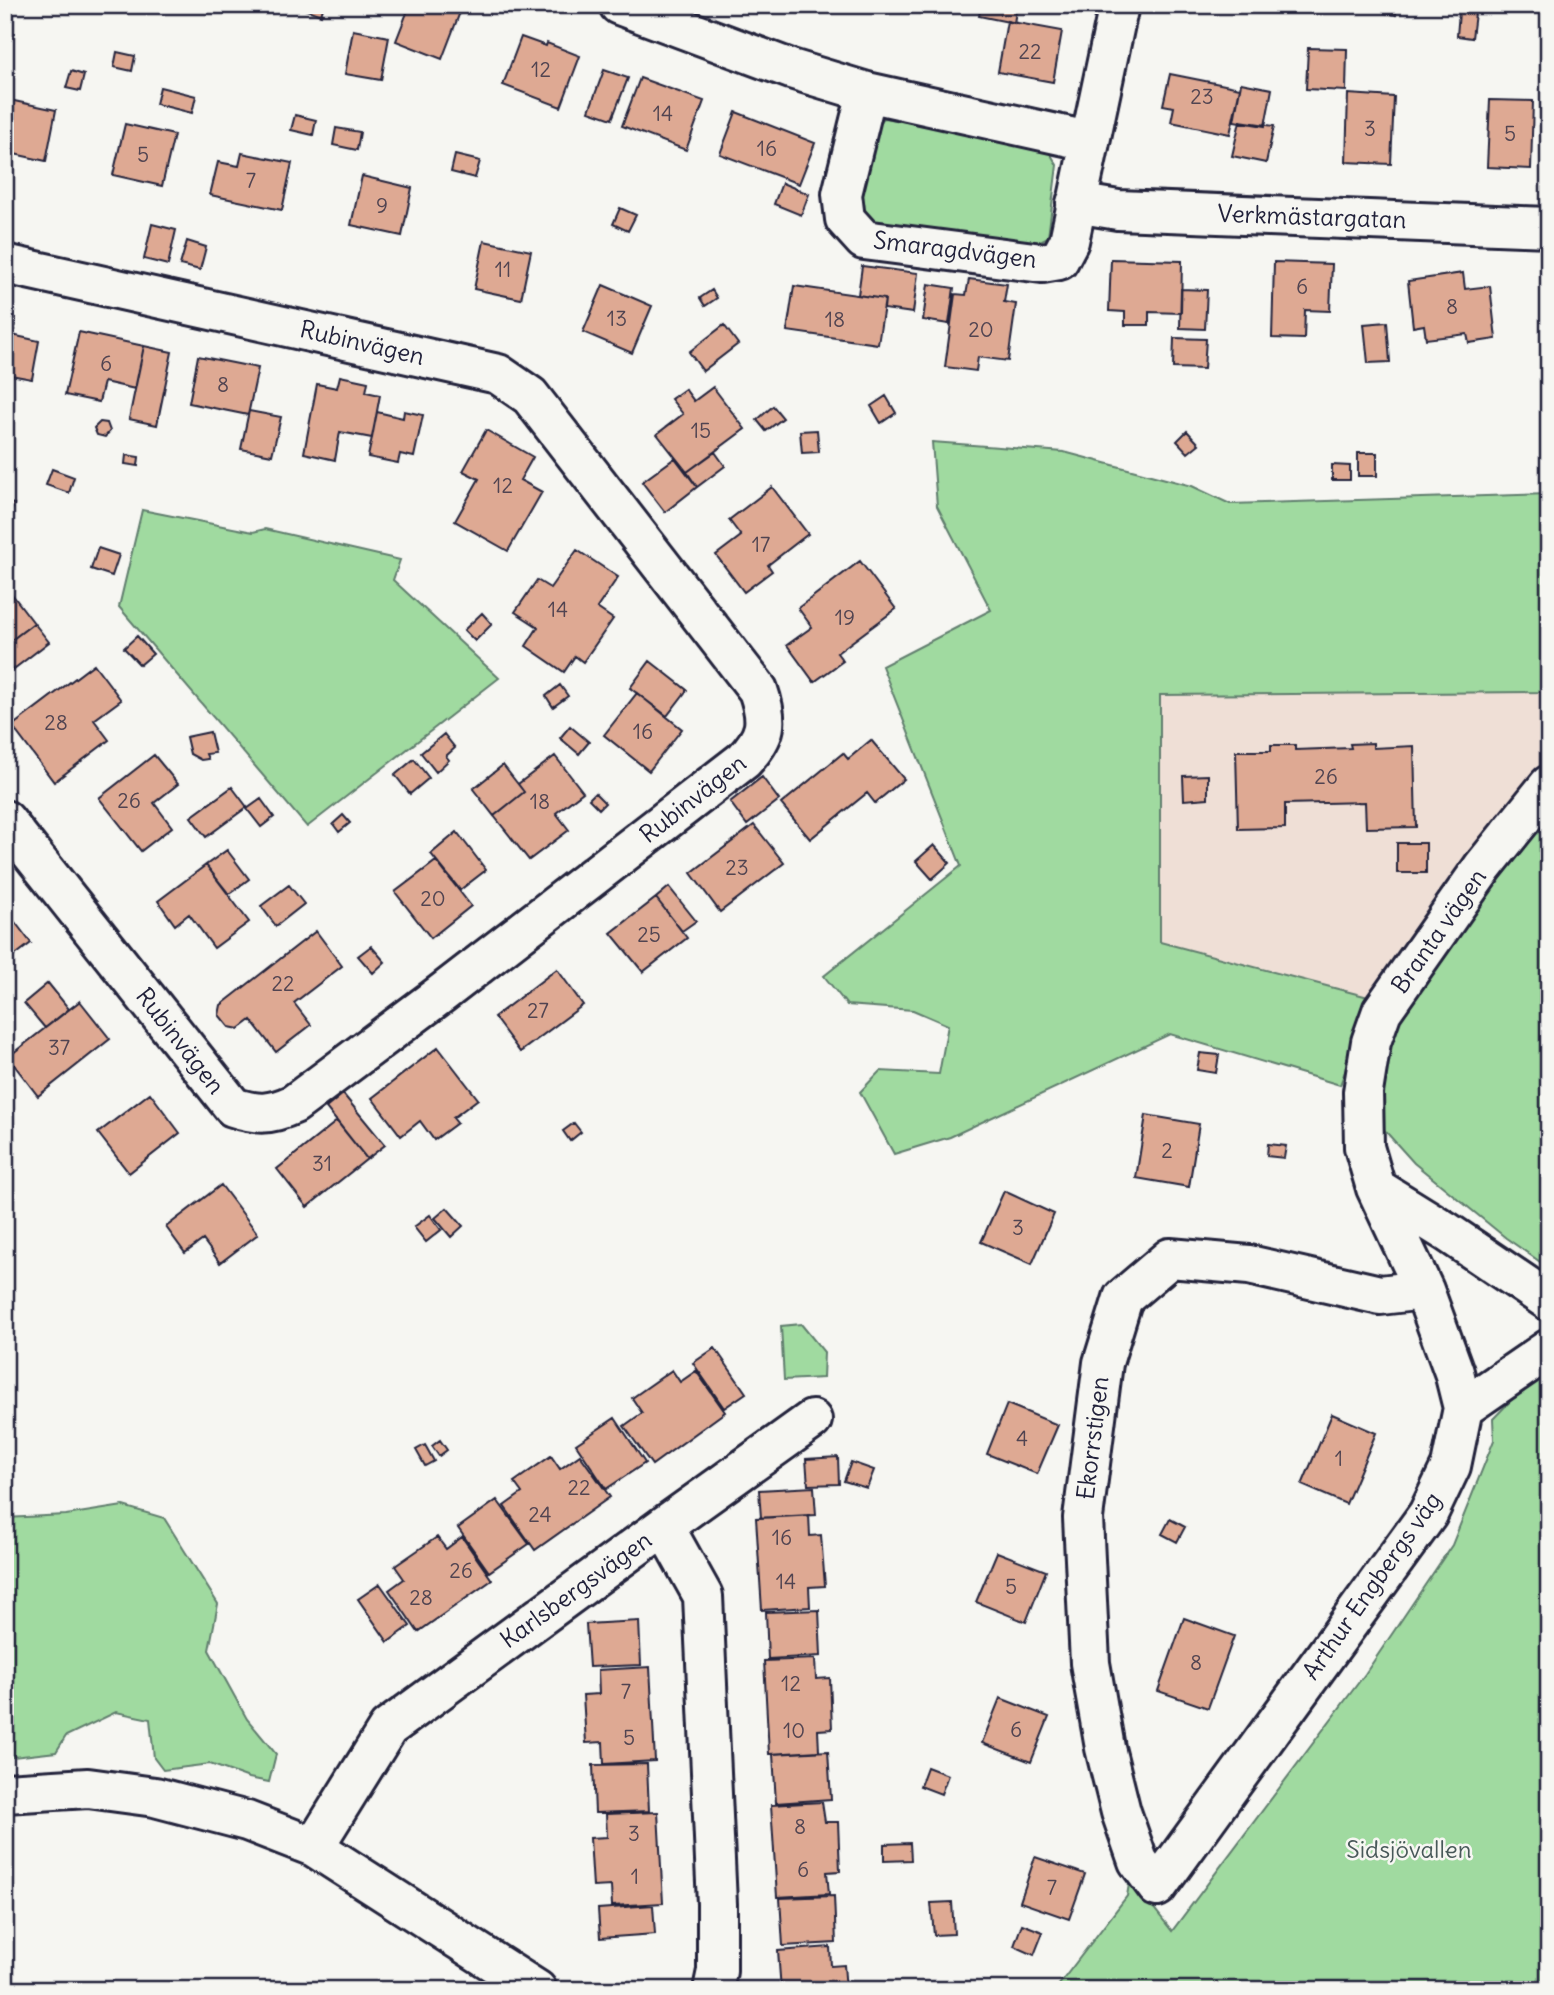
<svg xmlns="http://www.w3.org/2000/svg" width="1554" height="1995" viewBox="0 0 1554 1995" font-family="Delius,sans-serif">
	<rect width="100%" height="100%" fill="#f6f6f2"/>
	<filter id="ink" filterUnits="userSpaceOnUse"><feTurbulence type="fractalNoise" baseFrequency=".0143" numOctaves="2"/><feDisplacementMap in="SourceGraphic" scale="14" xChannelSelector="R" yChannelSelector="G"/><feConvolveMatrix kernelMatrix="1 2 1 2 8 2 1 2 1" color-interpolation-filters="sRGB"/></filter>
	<g filter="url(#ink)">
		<!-- built -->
		<path fill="#efdfd6" d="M1549 692V755L1417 929 1372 998 1160 942V695Z"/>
		<!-- green -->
		<path fill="#a0daa0" stroke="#617e6e" stroke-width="2" d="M885 118 1037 145 1050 153 1057 165 1048 237 1032 245 867 224 855 213 873 125Z
			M932 442 1064 452 1192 486 1230 504 1549 494V692L1160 695V942L1372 998 1340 1085 1170 1034 950 1137 894 1154 860 1092 880 1071 939 1074 948 1025 913 1010 847 1005 824 976 961 866 882 666 991 610 937 506Z
			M142 510 253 532 265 529 400 560 393 580 499 678 307 827 119 607Z
			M1549 817V1268L1506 1238 1414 1163 1379 1124V1093L1388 1033 1432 966Z
			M801 1324 824 1352 823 1378 784 1380 781 1326Z
			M1549 1361V1990H1055L1127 1896 1130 1878 1172 1931 1365 1674 1452 1545 1494 1440 1493 1419Z
			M123 1506 164 1518 218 1604 209 1650 247 1719 276 1754 269 1782 249 1778 210 1764 163 1770 154 1758 150 1719 116 1712 66 1736 56 1752 5 1758V1518L66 1515Z"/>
		<!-- building -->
		<path fill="#dea993" stroke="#22223b" stroke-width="2" d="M293 5H324L321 15Z
			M410 5H444L460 12 442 59 396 41Z
			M975 5H1017L1014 23 979 16 981 7Z
			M1386 5H1397L1396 15 1385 13Z
			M1459 12 1475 13 1472 38 1457 36Z
			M1007 21 1062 31 1053 82 998 72Z
			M353 30 389 37 381 80 345 74Z
			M521 37 546 46 547 43 580 56 561 107 503 85Z
			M1308 48 1347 49 1346 91 1306 89Z
			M117 52 135 56 132 71 114 67Z
			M604 70 628 78 612 119 589 111Z
			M71 71 84 75 80 91 66 88Z
			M1170 74 1240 88 1230 134 1171 122 1174 107 1163 105Z
			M640 78 704 101 686 150 622 126Z
			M1241 83 1272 89 1265 126 1234 121Z
			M160 87 196 96 192 113 156 104Z
			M1348 94 1394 97 1391 164 1346 162Z
			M5 99 56 110 46 161 5 152Z
			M1490 100 1533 101 1531 169 1487 167Z
			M736 112 815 143 799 184 720 154Z
			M295 115 316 120 313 135 291 130Z
			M1240 121 1274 126 1266 163 1232 156Z
			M125 124 174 135 162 186 113 175Z
			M336 128 360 132 357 150 333 145Z
			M242 153 292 163 282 210 210 195 218 162 239 166Z
			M455 155 480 161 475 178 451 172Z
			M362 176 412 188 402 236 351 225Z
			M782 183 809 194 801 215 774 204Z
			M620 208 636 215 628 231 613 224Z
			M152 224 176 230 168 265 144 259Z
			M187 241 206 247 200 270 180 265Z
			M484 241 531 251 521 299 474 289Z
			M1111 259 1182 261 1181 313 1149 312V325H1125V312L1109 311Z
			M1274 262 1332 264 1330 311 1305 310 1304 339 1272 338Z
			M862 266 918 273 913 313 884 309 885 299 858 295Z
			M1463 273 1465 289 1490 286 1496 339 1469 343 1467 334 1426 339 1424 325 1413 327 1408 281Z
			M969 279 1007 284 1004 302 1016 304 1008 361 978 357 976 371 945 367 955 294 966 295Z
			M928 284 954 288 949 324 923 320Z
			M603 285 652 306 632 353 583 332Z
			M794 286 885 299 878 344 787 331Z
			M1181 289 1207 290 1205 329 1180 328Z
			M712 290 717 298 705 306 700 298Z
			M5 316 16 318 7 360H5Z
			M1387 322 1390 362 1368 363 1364 324Z
			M724 325 738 344 703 371 689 352Z
			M79 332 144 346 135 389 104 382 99 402 65 395Z
			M12 335 39 341 32 379 5 374Z
			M1174 338 1206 339 1204 369 1173 368Z
			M144 346 172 352 157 425 129 419Z
			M198 356 258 368 248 415 189 403Z
			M340 376 368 382 366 392 380 395 372 438 340 432 335 460 304 453 317 384 337 388Z
			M713 387 745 429 687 472 657 434 683 414 671 399 685 389 694 401Z
			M886 396 896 413 881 423 871 406Z
			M773 406 783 418 766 431 757 420Z
			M249 411 281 417 272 455 241 449Z
			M404 411 423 415 414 457 400 454 398 463 368 457 377 412 403 418Z
			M100 422 107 423 110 431 105 437 97 435 94 428Z
			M486 430 533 457 520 480 542 492 508 551 455 521 479 479 463 471Z
			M817 430 819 452 802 453 800 431Z
			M1187 431 1199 444 1188 453 1177 441Z
			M715 452 725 466 697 487 687 472Z
			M1358 453H1377V476H1358Z
			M126 455 139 457 138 466 125 464Z
			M675 458 697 487 665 512 642 482Z
			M1332 465 1350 466V480H1332Z
			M52 469 74 477 69 493 46 485Z
			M772 487 808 534 768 565 772 571 744 592 716 555 741 536 729 520Z
			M5 502 14 504 7 525 5 524Z
			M98 548 119 555 112 576 91 569Z
			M577 550 618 577 597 608 613 619 583 662 575 656 564 672 526 646 538 627 515 612 537 580 550 588Z
			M860 561 896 609 837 653 843 661 814 682 787 645 812 627 798 608Z
			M5 585 34 623 5 645Z
			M482 613 492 624 475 641 464 630Z
			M34 623 49 642 6 675 5 645Z
			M137 636 153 654 140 665 124 648Z
			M650 661 687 690 667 716 630 688Z
			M94 664 121 700 94 720 109 740 54 782 12 726Z
			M560 685 568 696 553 707 546 696Z
			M637 693 682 729 649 771 604 735Z
			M570 726 589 742 579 754 560 738Z
			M210 732 215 753 206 754 208 759 201 760 190 754 186 737Z
			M444 734 455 748 446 756 449 760 436 772 421 753Z
			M871 740 904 779 875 803 867 793 810 839 781 804 843 753 848 759Z
			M1373 743V748L1414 746 1416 827 1366 828 1365 802 1285 804V828L1238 829 1236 751H1271V745H1295V750L1351 748 1350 744Z
			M154 755 178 784 154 803 172 827 141 851 99 798Z
			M555 756 583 792 556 813 569 830 529 860 494 816 524 792 518 784Z
			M414 759 429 778 410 794 395 775Z
			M503 765 524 792 494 816 473 789Z
			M1208 775V798L1184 800 1183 776Z
			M762 777 779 800 747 825 730 802Z
			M232 787 247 807 206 837 191 817Z
			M595 793 605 803 599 809 589 799Z
			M261 799 274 817 261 827 247 809Z
			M343 815 350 823 339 832 333 824Z
			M754 825 784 863 720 912 691 873Z
			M457 832 486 870 460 890 431 854Z
			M1397 843H1426V873H1397Z
			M934 845 950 863 932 879 916 861Z
			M227 850 249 879 229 894 206 865Z
			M436 861 471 906 431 938 395 892Z
			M206 865 249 922 214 948 189 914 175 925 158 901Z
			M289 885 304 904 276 926 261 906Z
			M669 887 696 921 682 931 656 898Z
			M656 898 687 938 643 972 611 933Z
			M5 909 31 943 5 963Z
			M316 931 342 966 294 1003 311 1025 276 1052 251 1020 239 1029 229 1027 219 1015 221 1005Z
			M371 946 385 962 373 973 358 956Z
			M557 969 583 1005 520 1052 494 1017Z
			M48 983 69 1009 45 1028 24 1003Z
			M80 1001 110 1039 38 1096 8 1057Z
			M438 1047 478 1099 453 1118 457 1123 434 1140 420 1121 401 1136 372 1098Z
			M1200 1053 1219 1055 1216 1073 1197 1070Z
			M150 1093 180 1133 129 1173 98 1133Z
			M343 1094 385 1145 367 1159 326 1108Z
			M1146 1115 1199 1124 1189 1187 1136 1178Z
			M337 1121 367 1159 307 1207 277 1169Z
			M574 1123 581 1132 570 1141 563 1131Z
			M1268 1144 1286 1146 1284 1158 1267 1156Z
			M221 1185 258 1234 220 1263 203 1240 185 1253 166 1227Z
			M1004 1191 1054 1214 1032 1264 981 1242Z
			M447 1208 463 1226 451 1237 435 1218Z
			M430 1215 441 1230 426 1242 414 1227Z
			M715 1348 746 1393 724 1408 693 1363Z
			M672 1370 680 1382 696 1371 725 1412 652 1465 624 1426 642 1413 632 1398Z
			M1007 1404 1058 1425 1037 1474 987 1454Z
			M1332 1414 1376 1433 1346 1504 1302 1485Z
			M615 1418 645 1463 606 1489 576 1444Z
			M440 1440 447 1450 439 1456 432 1446Z
			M425 1445 434 1461 425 1466 416 1450Z
			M580 1455 610 1497 535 1550 504 1506 522 1493 514 1482 551 1456 560 1469Z
			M838 1457 839 1484 808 1485 806 1459Z
			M851 1462 874 1470 867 1488 844 1481Z
			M814 1487 816 1515 761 1518 759 1490Z
			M497 1500 529 1544 489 1572 458 1528Z
			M809 1515 810 1536 821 1535 825 1586 809 1587 810 1607 762 1610 756 1518Z
			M1170 1519 1185 1527 1177 1542 1162 1534Z
			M437 1537 446 1549 462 1537 492 1580 418 1632 389 1590 404 1579 395 1566Z
			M997 1552 1046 1571 1026 1622 976 1602Z
			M380 1584 410 1626 388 1642 358 1599Z
			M819 1610 821 1656 768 1659 766 1612Z
			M1184 1618 1234 1636 1208 1708 1158 1691Z
			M639 1621 641 1665 589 1667 586 1624Z
			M815 1659 816 1679 830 1678 832 1729 818 1730 819 1751 769 1754 764 1661Z
			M650 1667 655 1761 604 1764 603 1742 586 1743 583 1695 599 1694 598 1670Z
			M1000 1698 1049 1717 1031 1762 982 1743Z
			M828 1751 831 1799 776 1803 773 1754Z
			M647 1764 649 1811 595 1813 593 1765Z
			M927 1767 948 1775 941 1794 920 1786Z
			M822 1802 825 1822H838L840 1871 827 1872 829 1894 777 1897 771 1805Z
			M658 1812 663 1903 612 1906 611 1886 593 1887 590 1838 607 1837 606 1814Z
			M910 1843 911 1860 884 1861V1844Z
			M1035 1857 1085 1874 1069 1919 1020 1902Z
			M834 1896 836 1943 783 1946 780 1898Z
			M952 1902 954 1934 934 1935 931 1903Z
			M653 1905 655 1934 600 1938 598 1909Z
			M1022 1924 1043 1932 1034 1955 1014 1946Z
			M830 1947 831 1966 844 1965 846 1990H781L778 1951Z"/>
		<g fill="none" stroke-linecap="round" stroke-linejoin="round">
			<defs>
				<path id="minor" d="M619 5 791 69 867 92 1088 141
					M867 92 842 194 845 219 864 240 1042 263 1059 260 1069 241 1119 5
					M1076 203 1118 210 1549 227
					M5 264 498 374 530 396 758 690C769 722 767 735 744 760L441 994 294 1104C270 1115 257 1115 233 1107L5 820
					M1376 1188 1447 1232 1549 1301
					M1424 1290 1380 1295 1249 1265 1170 1258 1123 1298 1103 1363 1083 1518 1090 1663 1105 1748 1121 1812 1138 1861 1157 1887 1428 1514 1451 1466 1463 1408 1454 1372 1424 1290 1376 1188 1364 1147 1363 1092 1371 1042 1382 1011 1483 867 1549 785
					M1463 1408 1549 1349
					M664 1526 812 1420
					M5 1793 88 1788 155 1797 247 1821 314 1847 537 1990
					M314 1847 388 1728 664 1526 703 1596 717 1904V1971L713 1990"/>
			</defs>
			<!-- minor casing -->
			<use href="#minor" stroke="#22223b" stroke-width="44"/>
			<!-- minor -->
			<use href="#minor" stroke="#f6f6f2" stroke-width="38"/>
		</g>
	</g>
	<g text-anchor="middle" stroke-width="5" stroke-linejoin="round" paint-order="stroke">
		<!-- number labels -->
		<g font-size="21" fill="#514451">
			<text x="1030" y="59">22</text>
			<text x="541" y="77">12</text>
			<text x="1202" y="104">23</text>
			<text x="663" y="121">14</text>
			<text x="1370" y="136">3</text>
			<text x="1510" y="141">5</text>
			<text x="767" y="156">16</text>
			<text x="143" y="162">5</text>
			<text x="251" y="188">7</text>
			<text x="382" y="213">9</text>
			<text x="503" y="277">11</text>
			<text x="1302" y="294">6</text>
			<text x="1452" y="314">8</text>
			<text x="617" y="326">13</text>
			<text x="835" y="327">18</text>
			<text x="981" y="337">20</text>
			<text x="106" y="371">6</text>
			<text x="223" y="392">8</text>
			<text x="701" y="438">15</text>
			<text x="503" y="493">12</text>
			<text x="761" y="552">17</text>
			<text x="558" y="617">14</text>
			<text x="845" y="625">19</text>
			<text x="56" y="730">28</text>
			<text x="643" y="739">16</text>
			<text x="1326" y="784">26</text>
			<text x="129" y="808">26</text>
			<text x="540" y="809">18</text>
			<text x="737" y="875">23</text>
			<text x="433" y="906">20</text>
			<text x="649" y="942">25</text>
			<text x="283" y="991">22</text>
			<text x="538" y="1018">27</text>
			<text x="59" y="1055">37</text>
			<text x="1167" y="1158">2</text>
			<text x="322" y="1171">31</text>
			<text x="1018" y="1235">3</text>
			<text x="1022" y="1446">4</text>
			<text x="1339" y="1466">1</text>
			<text x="579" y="1495">22</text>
			<text x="540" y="1522">24</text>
			<text x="782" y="1545">16</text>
			<text x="461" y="1578">26</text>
			<text x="786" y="1589">14</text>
			<text x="1011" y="1594">5</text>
			<text x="421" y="1605">28</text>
			<text x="1196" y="1670">8</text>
			<text x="791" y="1691">12</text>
			<text x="626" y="1699">7</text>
			<text x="1016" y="1737">6</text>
			<text x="794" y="1738">10</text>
			<text x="629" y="1745">5</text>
			<text x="800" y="1834">8</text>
			<text x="634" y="1841">3</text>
			<text x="803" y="1877">6</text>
			<text x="635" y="1884">1</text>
			<text x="1052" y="1895">7</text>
		</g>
		<!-- street labels -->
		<g font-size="24" fill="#22223b" stroke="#f6f6f2">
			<text transform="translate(1312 217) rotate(2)" y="8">Verkmästargatan</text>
			<text transform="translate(955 250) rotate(7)" y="8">Smaragdvägen</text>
			<text transform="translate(362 343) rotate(13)" y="8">Rubinvägen</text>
			<text transform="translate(693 799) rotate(-38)" y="8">Rubinvägen</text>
			<text transform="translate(1439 931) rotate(-55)" y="8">Branta vägen</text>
			<text transform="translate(180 1041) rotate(52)" y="8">Rubinvägen</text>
			<text transform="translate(1093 1438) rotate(-83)" y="8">Ekorrstigen</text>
			<text transform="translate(1372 1586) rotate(-55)" y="8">Arthur Engbergs väg</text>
			<text transform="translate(576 1590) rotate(-36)" y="8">Karlsbergsvägen</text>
		</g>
		<!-- park labels -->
		<g font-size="24" fill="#485959" stroke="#f6f6f2">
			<text x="1409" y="1858">Sidsjövallen</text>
		</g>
	</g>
	<!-- margin -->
	<rect width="1554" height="1995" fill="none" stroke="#f6f6f2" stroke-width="28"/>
	<rect x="14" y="14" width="1526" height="1967" fill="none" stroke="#22223b" stroke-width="2.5" filter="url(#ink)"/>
</svg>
